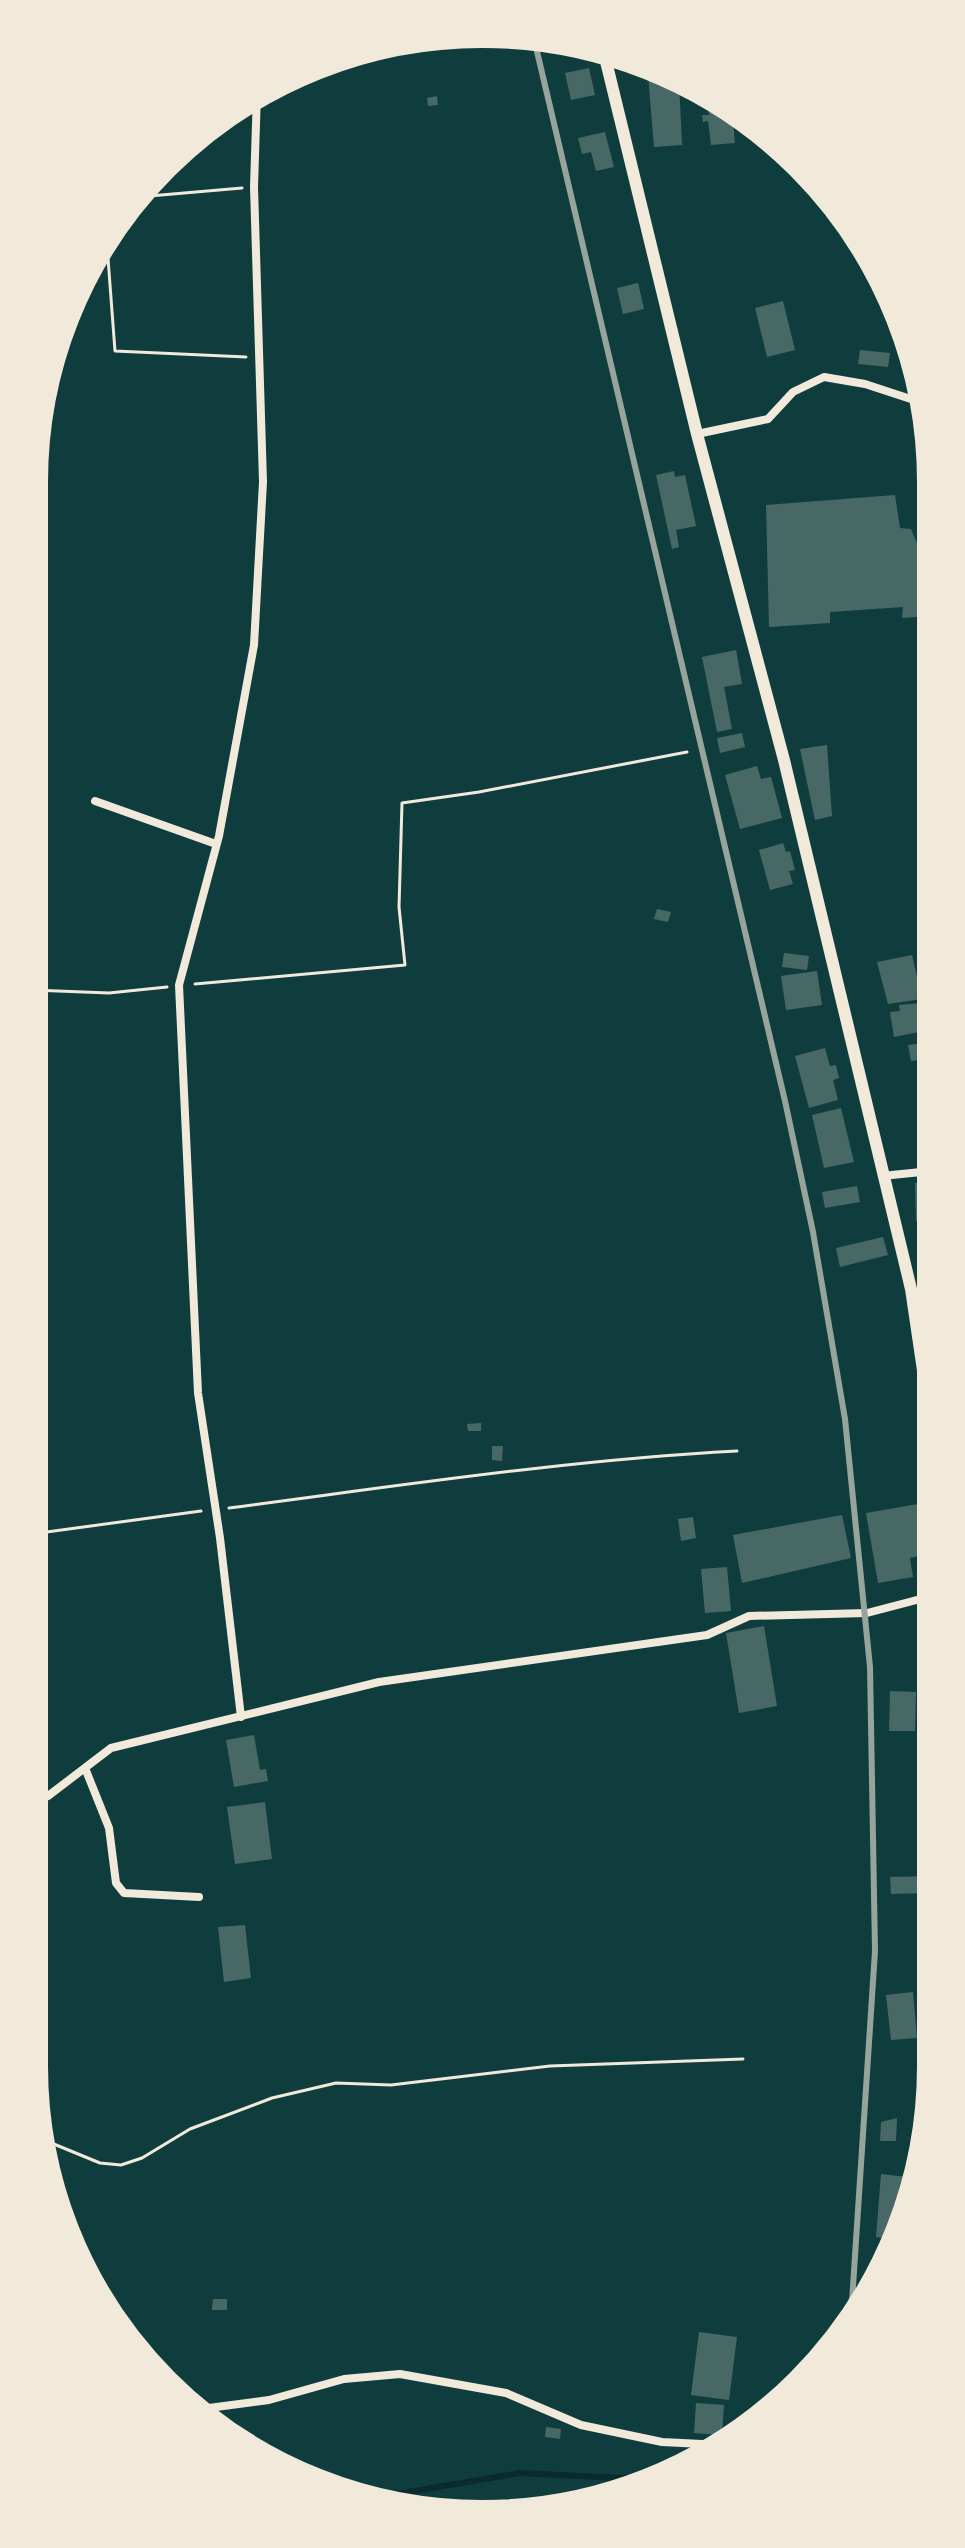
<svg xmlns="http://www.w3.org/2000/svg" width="965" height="2548" viewBox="0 0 965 2548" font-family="Arial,sans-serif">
	<rect width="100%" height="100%" fill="#0f3d3e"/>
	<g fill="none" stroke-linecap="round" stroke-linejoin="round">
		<!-- stream -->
		<path stroke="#0a2a2b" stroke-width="6" d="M379 2497 520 2473 639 2479"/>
	</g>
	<!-- building -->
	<path fill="#486865" d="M589 68 595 95 571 100 565 73Z
		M654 70 679 81 682 145 654 147 648 75Z
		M437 96 438 105 428 106 427 98Z
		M725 106 732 112 735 143 711 145 708 121 703 122 702 115H709L708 108Z
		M605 132 614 167 596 171 591 152 582 154 578 138Z
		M774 147 793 162 776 163Z
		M638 283 644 309 623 314 617 288Z
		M783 301 795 350 767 357 755 308Z
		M860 350 890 353 888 367 858 364Z
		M674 471 675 477 685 475 696 526 676 530 679 547 672 549 656 475Z
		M895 495 900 528 911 529 929 572 930 616 902 618 903 607 830 612V623L769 627 766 505Z
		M736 650 742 684 724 687 732 729 717 732 702 657Z
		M742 733 745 747 720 753 717 738Z
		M827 745 832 816 815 820 800 749Z
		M757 766 761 779 771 777 782 818 740 829 725 775Z
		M783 843 786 852 790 851 795 870 789 871 793 884 770 890 759 850Z
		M657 909 671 912 668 922 654 919Z
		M784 953 809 956 807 970 782 967Z
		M912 955 922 999 888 1004 877 962Z
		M817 971 822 1005 786 1010 781 976Z
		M921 1003 927 1019 924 1031 894 1037 890 1012 900 1011 899 1005Z
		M931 1042V1067L926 1068 925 1059 911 1061 908 1045Z
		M825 1048 830 1066 836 1065 839 1078 833 1080 838 1100 809 1108 795 1056Z
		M841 1108 854 1162 824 1168 812 1115Z
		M931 1182V1219L916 1221 915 1183Z
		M857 1186 860 1202 825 1208 822 1192Z
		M883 1237 888 1255 840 1267 836 1248Z
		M481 1423V1431H468L467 1424Z
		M492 1446H503L502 1461 492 1460Z
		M918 1504 927 1554 910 1558 913 1577 878 1583 866 1513Z
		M842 1515 851 1558 742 1583 733 1535Z
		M693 1517 696 1538 681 1541 678 1519Z
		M727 1567 731 1611 705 1613 701 1569Z
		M764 1626 777 1706 739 1713 726 1633Z
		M890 1691 916 1692 915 1731H889Z
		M254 1735 260 1770 266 1769 268 1781 234 1787 226 1740Z
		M265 1802 272 1859 235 1864 227 1807Z
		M929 1876V1893L891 1894 890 1877Z
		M245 1925 251 1978 224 1982 218 1927Z
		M913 1992 917 2038 891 2040 886 1995Z
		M897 2118 896 2141H880L881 2122Z
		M881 2174 916 2178 915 2188 890 2239 876 2237Z
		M213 2299H227V2310H212Z
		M699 2332 737 2337 729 2400 691 2395Z
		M696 2403 724 2405 722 2435 694 2433Z
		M546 2427 561 2429 560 2439 545 2437Z"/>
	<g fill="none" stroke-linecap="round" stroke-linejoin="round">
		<!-- path -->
		<path stroke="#f1e9da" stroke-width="3" d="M138 197 242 188
			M107 245 115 351 246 357
			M32 524 42 522 36 454
			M195 984 405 965 399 907 402 803 479 792 687 752
			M32 990 109 993 167 987
			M229 1508C398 1486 567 1460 737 1451
			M32 1534 201 1511
			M44 2140 100 2163 121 2165 142 2158 190 2129 272 2098 336 2083 391 2085 550 2066 743 2059"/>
		<!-- minor -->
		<path stroke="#f1e9da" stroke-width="8" d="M697 434 768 419 793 392 824 377 865 384 923 403
			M95 801 216 844
			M882 1176 931 1171
			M241 1717 220 1538 198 1393 179 985 219 836 254 645 263 482 254 187 257 92
			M85 1768 109 1828 116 1883 124 1893 199 1897
			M32 1804 48 1796 111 1748 379 1682 707 1635 749 1616 867 1613 932 1596
			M201 2409 269 2400 344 2379 400 2374 506 2393 581 2425 662 2442 722 2445"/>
		<!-- trunk -->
		<path stroke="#f1e9da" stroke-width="12" d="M603 49 697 434 784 760 911 1289 931 1425"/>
		<!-- rail -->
		<path stroke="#97a49c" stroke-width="6" d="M535 43 785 1101 813 1232 845 1419 870 1667 875 1951 851 2317"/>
	</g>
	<!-- crop -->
	<path d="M0 0H965V2548H0ZM482 46H483A436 436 0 0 1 919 482V2066A436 436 0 0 1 483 2502H482A436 436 0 0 1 46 2066V482A436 436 0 0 1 482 46Z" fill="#f1e9da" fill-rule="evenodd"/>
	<path fill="none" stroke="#f1e9da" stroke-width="4" d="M482 46H483A436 436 0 0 1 919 482V2066A436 436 0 0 1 483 2502H482A436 436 0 0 1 46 2066V482A436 436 0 0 1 482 46Z"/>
</svg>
